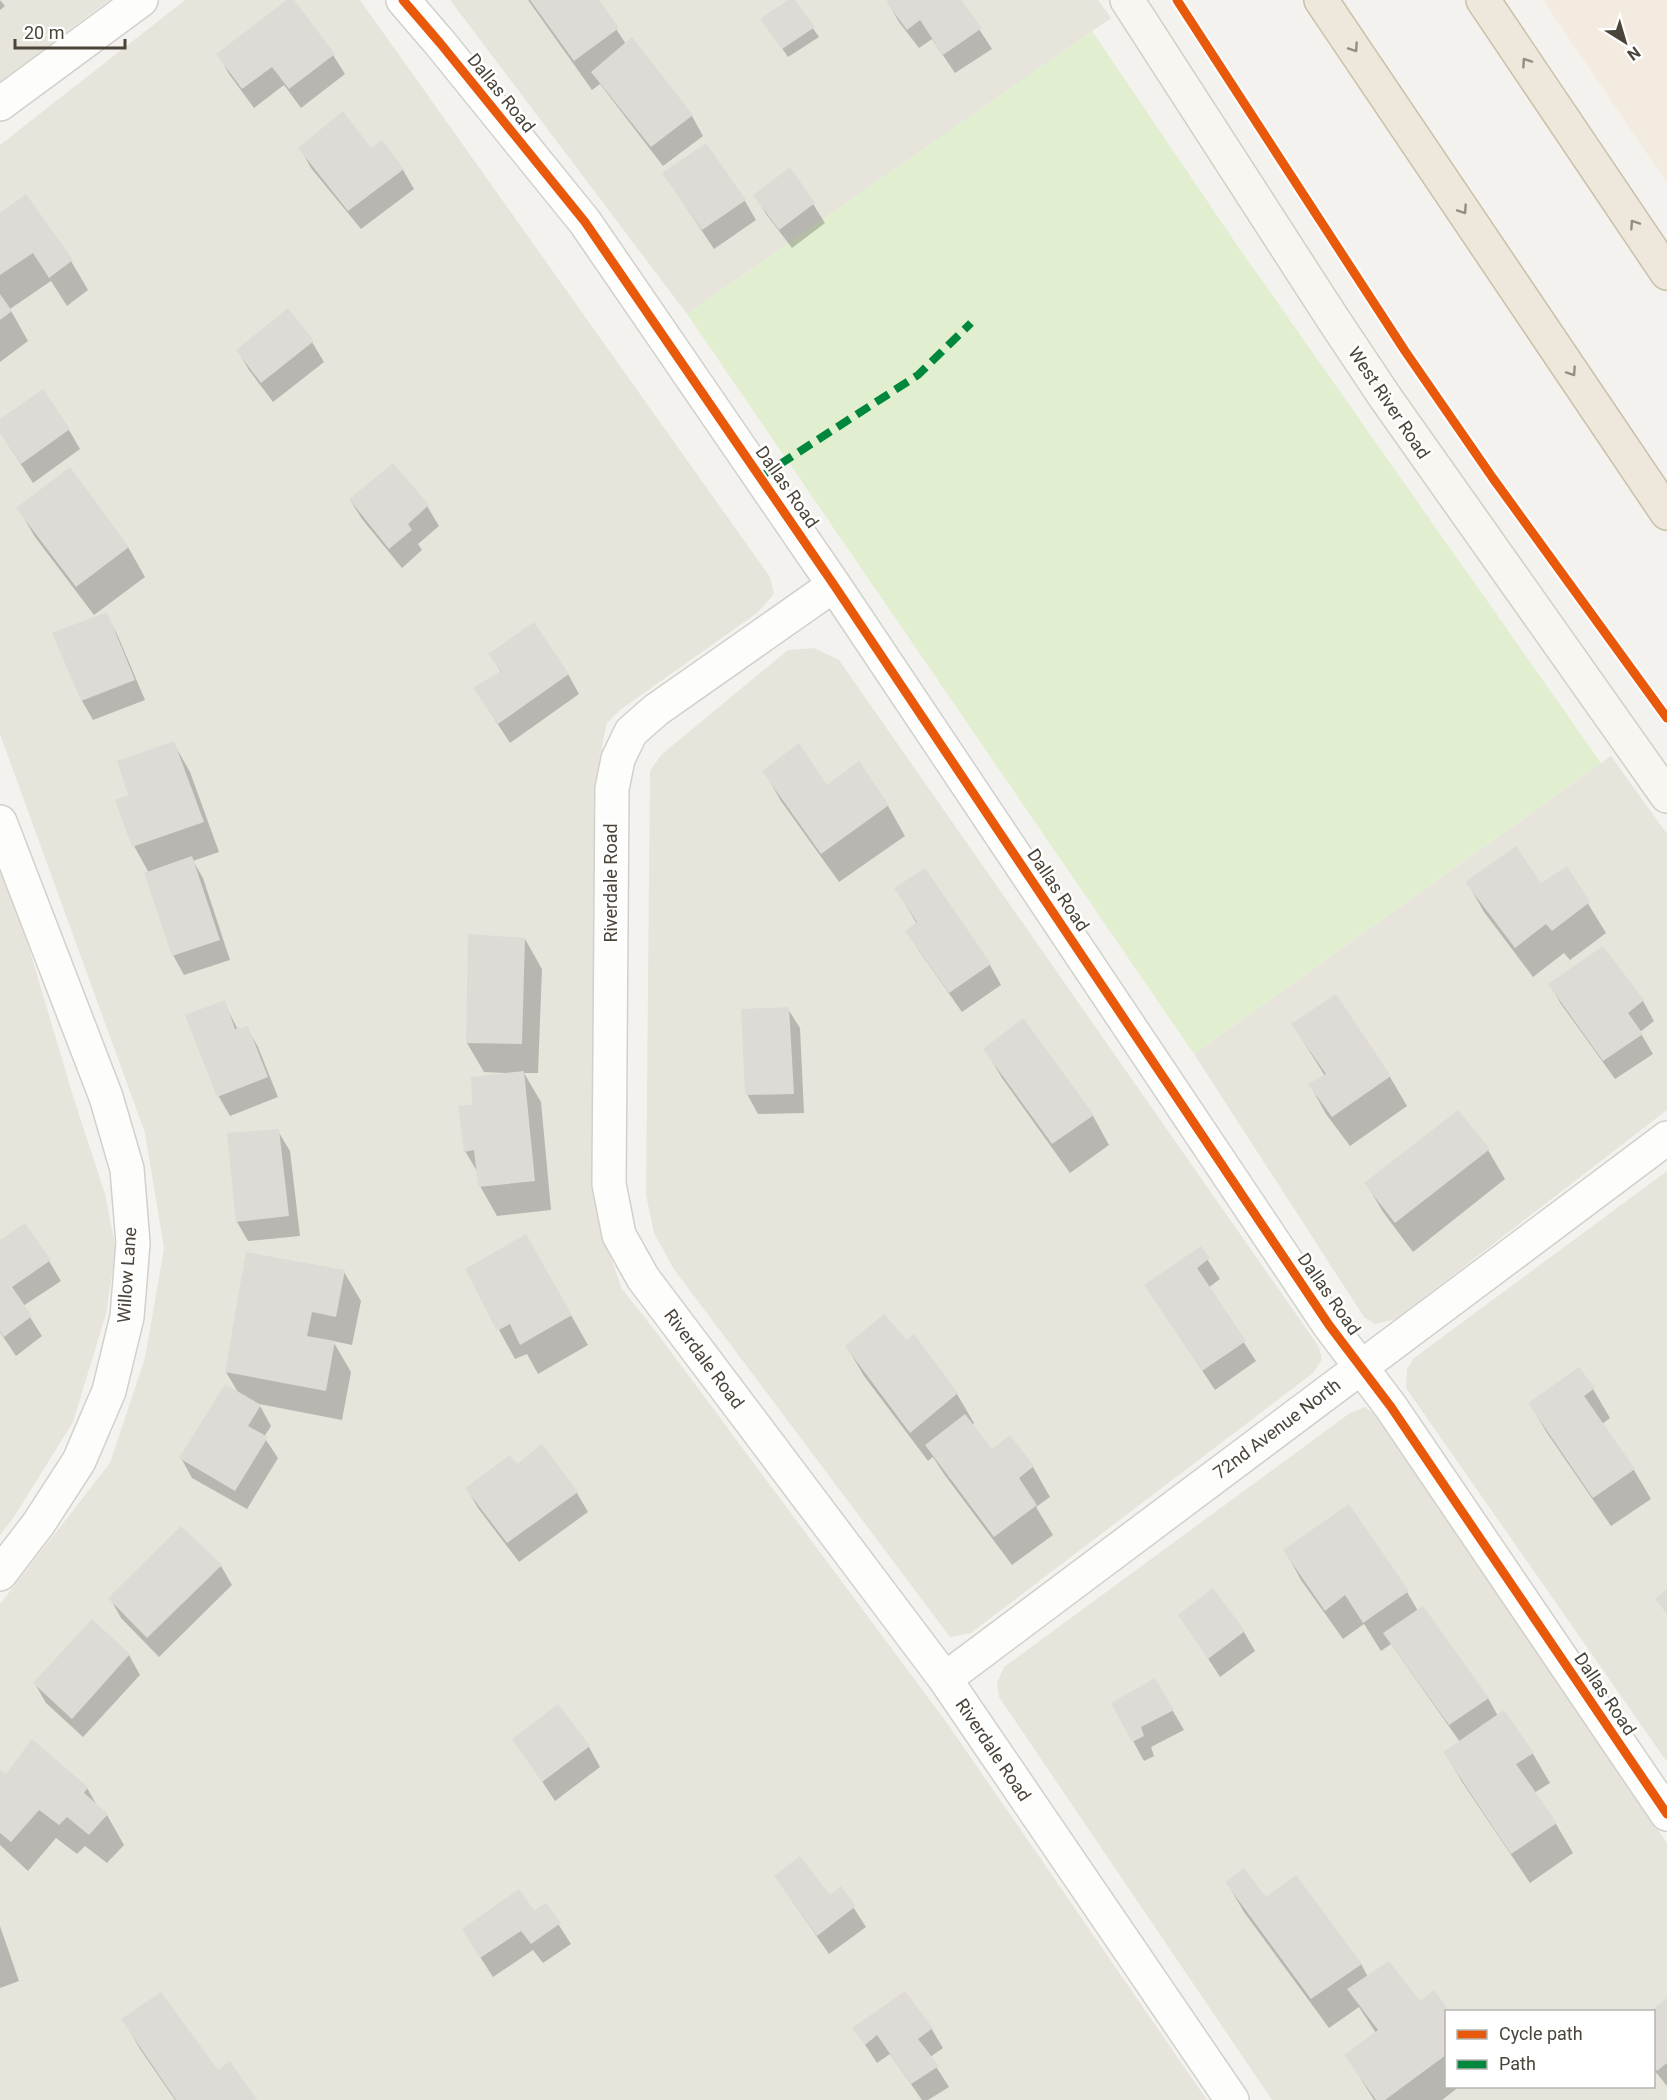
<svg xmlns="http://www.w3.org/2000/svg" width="1667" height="2100" viewBox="0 0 1667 2100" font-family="Roboto,sans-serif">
	<rect width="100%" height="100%" fill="#f4f2ee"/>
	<!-- residential -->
	<path fill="#e7e4dc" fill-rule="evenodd" d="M0 0H109L0 83Z
		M185 0H360L770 577 774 594 757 613 620 710 607 723 602 745 606 1244 622 1289 657 1333 947 1723 1207 2100H0V1604L110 1463 145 1358 164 1248 145 1133 0 734V145Z
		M450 0H1098L1111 18 687 314Z
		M814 648 839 660 1319 1347 1322 1360 1313 1373 971 1633 950 1637 673 1268 654 1233 646 1195 650 771 661 755 788 650Z
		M1611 756 1667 834V1110L1396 1319 1375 1324 1364 1317 1194 1054Z
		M0 858 11 887 73 1096 105 1194 116 1249 106 1314 73 1422 14 1517 0 1535Z
		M1667 1171V1762L1406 1388 1407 1369 1414 1358Z
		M1365 1407 1379 1417 1667 1843V2100H1272L999 1697 997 1683 1004 1667 1350 1413ZM1446 2012H1654V2086H1446Z"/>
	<!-- commercial -->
	<path fill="#f3ebdf" d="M1543 0H1667V183Z"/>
	<!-- green -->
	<path fill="#e1eecf" d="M1092 31 1237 245 1601 763 1194 1054 687 314Z"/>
	<!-- shadow -->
	<path fill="#0003" d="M0 0 5 6 0 10Z
		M290 0H292L333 55 345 74 301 108 284 85 254 108 229 74 218 54Z
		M528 0H597L626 44 632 40 692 116 703 136 663 166 600 84 592 90Z
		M791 0H793L819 37 788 57 762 19Z
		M892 0H960L992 49 955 73 932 39 919 48 899 22 888 3Z
		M300 148 370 150 403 170 414 189 361 229 311 168Z
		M664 174 745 201 756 220 714 249Z
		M755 195 813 204 825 223 792 248 766 214Z
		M0 221 71 261 88 290 67 306 51 281 10 309 28 341 0 362Z
		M312 342 324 362 273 402 249 370 238 351Z
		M0 421 69 430 80 449 33 483 0 432Z
		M350 500 427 506 439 526 418 544 422 550 402 568 362 519Z
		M18 508 128 547 145 577 94 615 35 537Z
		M106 614 117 634 145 700 93 720 82 701 54 634Z
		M490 654 568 674 579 694 510 743 475 689 501 672Z
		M173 742 190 772 219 852 193 861 203 878 230 960 184 975 173 955 149 873 134 846 130 796Z
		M858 763 888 806 905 836 839 882 781 801 764 771 827 787Z
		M1566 868 1606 933 1570 960 1564 953 1533 977 1484 912 1467 882 1541 885Z
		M924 870 990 965 1001 985 962 1012 919 951 907 931 917 924 896 889Z
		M525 939 542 969 538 1073H524L541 1102 551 1210 497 1216 480 1186 478 1173 465 1151 473 1107 505 1073 484 1072 467 1043Z
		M1603 948 1643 1001 1654 1021 1640 1032 1653 1054 1615 1079 1561 1004 1550 985Z
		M1335 996 1390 1077 1407 1106 1350 1146 1326 1114 1310 1085 1325 1076 1293 1025Z
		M224 1002 238 1030 247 1028 258 1047 278 1097 230 1116 219 1097 187 1016Z
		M788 1009 800 1028 804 1113 758 1114 747 1094Z
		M985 1049 1093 1116 1109 1145 1070 1173 1002 1078Z
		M278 1131 290 1151 300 1236 248 1241 237 1222Z
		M1488 1150 1505 1179 1413 1252 1383 1212 1366 1183Z
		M526 1236 588 1345 538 1374 527 1354 515 1359 499 1330Z
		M0 1242 49 1261 61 1281 23 1306 42 1336 16 1356 0 1332Z
		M1200 1248 1220 1279 1208 1288 1256 1361 1215 1390 1146 1286Z
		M344 1272 361 1301 352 1345 333 1341 351 1372 342 1420 259 1404 271 1426 264 1437 278 1458 247 1509 192 1478 181 1458 239 1394 226 1372Z
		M914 1336 957 1394 974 1423 972 1425 991 1451 1010 1437 1033 1467 1050 1497 1036 1507 1053 1535 1012 1565 944 1474 933 1457 928 1461 864 1376 847 1347 907 1342Z
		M1593 1389 1610 1418 1602 1424 1634 1470 1651 1499 1611 1526 1547 1433 1530 1404Z
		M542 1447 577 1493 588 1512 519 1562 478 1508 467 1489 516 1466Z
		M1285 1551 1407 1592 1418 1611 1488 1698 1498 1716 1504 1712 1533 1754 1550 1783 1534 1793 1556 1824 1573 1853 1530 1883 1462 1782 1445 1753 1460 1742 1391 1644 1381 1651 1364 1624 1343 1639 1301 1580Z
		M221 1566 232 1585 159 1657 121 1618 110 1598Z
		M1180 1615 1244 1632 1255 1651 1220 1677Z
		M129 1655 140 1675 83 1737 46 1703 35 1684Z
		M1155 1680 1184 1730 1151 1747 1154 1756 1144 1761 1133 1741Z
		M558 1706 589 1747 600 1767 555 1801 514 1739Z
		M0 1771 6 1776 87 1788 98 1807 107 1815 124 1845 107 1863 85 1846 77 1854 56 1838 28 1871 0 1845Z
		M776 1876 829 1897 841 1888 866 1927 829 1954 788 1895Z
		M1227 1883 1266 1900 1361 1964 1368 1977 1419 2003 1446 2012V2086H1460L1442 2100H1374L1346 2055 1376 2033 1359 2007 1329 2028 1244 1912Z
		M546 1905 571 1944 543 1963 533 1950 493 1977 475 1949Z
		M0 1926 19 1981 0 1988Z
		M1667 1999V2086L1654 2070V2012Z
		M123 2019 256 2100H175L140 2049Z
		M854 2028H931L943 2048 930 2057 949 2087 928 2100H922L890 2054 877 2063Z"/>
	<!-- building -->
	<path fill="#dedbd6" d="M287 0H294L335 54 289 89 272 67 242 89 216 54Z
		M530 0H599L619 28 574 61Z
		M788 0H795L815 27 782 49 760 19Z
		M889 0H961L982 28 943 55 920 20 907 30 886 2Z
		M632 37 693 115 651 147 591 72Z
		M343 111 371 148 382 140 404 169 348 211 298 148Z
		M706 143 746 200 702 230 662 173Z
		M790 167 815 203 779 230 753 195Z
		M26 194 73 260 49 278 33 253 0 275V213Z
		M0 294 12 311 0 320Z
		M288 308 314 341 261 383 236 350Z
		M43 389 70 429 21 464 0 433V419Z
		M393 463 429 505 408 524 412 530 389 549 349 499Z
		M70 467 129 547 76 587 16 508Z
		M107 612 135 680 81 701 52 633Z
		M534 622 569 674 498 724 473 688 501 671 488 654Z
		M174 741 204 822 132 847 115 800 128 795 117 761Z
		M799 743 827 785 859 761 889 805 821 854 762 771Z
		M1516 846 1541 883 1567 866 1590 902 1552 931 1546 924 1515 948 1465 882Z
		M192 856 220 940 172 956 144 873Z
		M925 868 991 964 949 993 905 931 917 922 894 888Z
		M468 934 525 938 522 1044 466 1043Z
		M1603 946 1644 1000 1628 1013 1643 1034 1603 1061 1548 984Z
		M1336 994 1391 1076 1332 1117 1308 1084 1326 1074 1291 1024Z
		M225 1000 235 1029 248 1026 268 1077 217 1097 185 1015Z
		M789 1007 794 1094 745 1095 741 1009Z
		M1023 1018 1094 1115 1052 1144 983 1049Z
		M524 1071 535 1181 478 1187 474 1150 464 1152 458 1106 472 1105 471 1077Z
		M1458 1110 1490 1149 1395 1223 1364 1183Z
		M279 1129 289 1216 236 1222 227 1133Z
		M25 1223 51 1260 12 1287 32 1316 4 1337 0 1331V1240Z
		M526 1234 572 1315 520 1345 510 1324 497 1331 465 1269Z
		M1201 1246 1210 1258 1197 1268 1246 1341 1202 1371 1144 1285Z
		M246 1252 345 1270 336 1317 312 1312 307 1336 335 1341 326 1391 225 1372Z
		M884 1314 907 1340 914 1334 958 1393 910 1433 845 1346Z
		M1579 1367 1595 1388 1584 1396 1635 1469 1593 1498 1528 1403Z
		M225 1384 261 1405 248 1426 268 1437 235 1491 179 1458Z
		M965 1414 992 1449 1010 1435 1034 1466 1019 1478 1037 1505 994 1537 925 1445Z
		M542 1444 578 1492 507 1543 465 1488 510 1455 517 1464Z
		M1349 1504 1409 1591 1363 1623 1345 1595 1325 1611 1283 1550Z
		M181 1526 222 1565 147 1638 108 1598Z
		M1213 1588 1245 1631 1208 1659 1178 1615Z
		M1667 1589V1614L1655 1599Z
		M1423 1606 1489 1698 1449 1725 1383 1633Z
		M92 1619 130 1654 72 1719 33 1683Z
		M1155 1678 1174 1710 1141 1727 1144 1736 1132 1742 1111 1703Z
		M558 1704 590 1746 542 1782 512 1739Z
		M1504 1710 1534 1753 1516 1764 1557 1823 1511 1854 1443 1752Z
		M32 1739 88 1787 84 1793 108 1814 89 1835 67 1817 59 1825 39 1810 11 1842 0 1833V1769L6 1774Z
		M800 1856 830 1895 841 1886 856 1906 817 1936 774 1876Z
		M1244 1868 1266 1897 1296 1875 1362 1964 1311 1999 1225 1882Z
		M519 1889 534 1910 546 1903 561 1923 531 1944 521 1931 480 1958 462 1929Z
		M1389 1961 1420 2001 1434 1990 1450 2012H1446V2055L1385 2100H1376L1344 2055 1378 2030 1347 1989Z
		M905 1991 933 2028 918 2039 939 2066 911 2084 877 2035 865 2045 852 2028Z
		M161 1992 218 2070 230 2061 257 2100H176L121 2019Z
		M1667 1998V2063L1657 2071 1654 2066V2012H1649Z"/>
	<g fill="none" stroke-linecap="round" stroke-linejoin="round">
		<defs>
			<path id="street" d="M403 0 440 43 585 222 834 585 1329 1325 1391 1407 1667 1814
				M0 104 141 0
				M834 585 656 710 631 732 618 759 612 789 609 1184 619 1235 643 1278 945 1679 1232 2100
				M0 822 106 1097 127 1169 133 1243 127 1317 109 1391 79 1461 39 1523 0 1574
				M945 1679 1667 1138"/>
			<path id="secondary" d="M1127 0 1333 319 1385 397 1667 796"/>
			<path id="highway" d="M1321 0 1667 513
				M1483 0 1667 273"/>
		</defs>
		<!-- street casing -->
		<use href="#street" stroke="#d2d0cb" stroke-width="36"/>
		<!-- secondary casing -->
		<use href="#secondary" stroke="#d3cfc5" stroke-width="36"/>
		<!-- highway casing -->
		<use href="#highway" stroke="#ccbfa9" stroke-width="36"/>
		<!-- street -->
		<use href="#street" stroke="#fdfdfc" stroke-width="33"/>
		<!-- secondary -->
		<use href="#secondary" stroke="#f7f6f1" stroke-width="33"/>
		<!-- highway -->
		<use href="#highway" stroke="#ede8db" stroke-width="33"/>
		<!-- quiet -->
		<path stroke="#00873e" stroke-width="8" stroke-dasharray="15 8" stroke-linecap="butt" d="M760 477 918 375 971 323"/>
		<defs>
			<path id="cycleway" d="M403 0 440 43 585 222 834 585 1329 1325 1391 1407 1667 1814
				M1177 0 1405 351 1492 477 1667 718"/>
		</defs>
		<!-- cycleway casing -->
		<use href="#cycleway" stroke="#fff" stroke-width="13"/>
		<!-- cycleway -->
		<use href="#cycleway" stroke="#e8590c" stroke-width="9"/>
	</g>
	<!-- one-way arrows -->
	<defs><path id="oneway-chevron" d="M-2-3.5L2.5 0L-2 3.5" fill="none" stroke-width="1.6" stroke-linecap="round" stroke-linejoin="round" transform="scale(1.5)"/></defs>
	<g stroke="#948e82">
		<use href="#oneway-chevron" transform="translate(1354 48) rotate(56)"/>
		<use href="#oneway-chevron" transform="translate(1526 62) rotate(-124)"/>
		<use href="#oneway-chevron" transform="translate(1463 210) rotate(56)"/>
		<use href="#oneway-chevron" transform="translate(1634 224) rotate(-124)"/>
		<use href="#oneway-chevron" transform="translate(1572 372) rotate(56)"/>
	</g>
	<g text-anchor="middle" stroke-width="5" stroke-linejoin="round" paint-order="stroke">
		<!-- street labels -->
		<g font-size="18" fill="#4b4439" stroke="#fff">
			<text transform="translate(501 93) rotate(51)" y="6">Dallas Road</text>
			<text transform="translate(1389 403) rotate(56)" y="6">West River Road</text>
			<text transform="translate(787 487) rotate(55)" y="6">Dallas Road</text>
			<text transform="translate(611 883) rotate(-90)" y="6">Riverdale Road</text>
			<text transform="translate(1058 890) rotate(56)" y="6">Dallas Road</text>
			<text transform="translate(127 1275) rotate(-86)" y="6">Willow Lane</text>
			<text transform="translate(1329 1294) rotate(55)" y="6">Dallas Road</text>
			<text transform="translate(704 1359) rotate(53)" y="6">Riverdale Road</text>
			<text transform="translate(1277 1429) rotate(-37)" y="6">72nd Avenue North</text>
			<text transform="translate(1605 1694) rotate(56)" y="6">Dallas Road</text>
			<text transform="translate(993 1750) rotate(56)" y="6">Riverdale Road</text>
		</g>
	</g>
	<!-- legend -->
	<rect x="1445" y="2010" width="210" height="78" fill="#ffffff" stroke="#b7b4b0" stroke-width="1.5"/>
	<rect x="1457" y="2030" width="30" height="9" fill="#e8590c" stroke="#b7b4b0" stroke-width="1.5"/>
	<text x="1499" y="2040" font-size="18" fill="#4b4439">Cycle path</text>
	<rect x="1457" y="2060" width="30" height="9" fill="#00873e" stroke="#b7b4b0" stroke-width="1.5"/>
	<text x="1499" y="2070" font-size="18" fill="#4b4439">Path</text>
	<!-- north arrow -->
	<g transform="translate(1625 42) rotate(143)" stroke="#ffffff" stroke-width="4.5" paint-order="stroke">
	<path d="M0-4.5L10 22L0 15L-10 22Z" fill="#4b4439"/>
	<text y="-9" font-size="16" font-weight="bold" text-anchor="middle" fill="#4b4439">N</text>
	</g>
	<!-- scale -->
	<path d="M15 39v9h110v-9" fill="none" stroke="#4b4439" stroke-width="3"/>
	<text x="24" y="39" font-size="18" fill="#4b4439" stroke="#ffffff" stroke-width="4.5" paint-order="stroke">20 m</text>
</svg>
